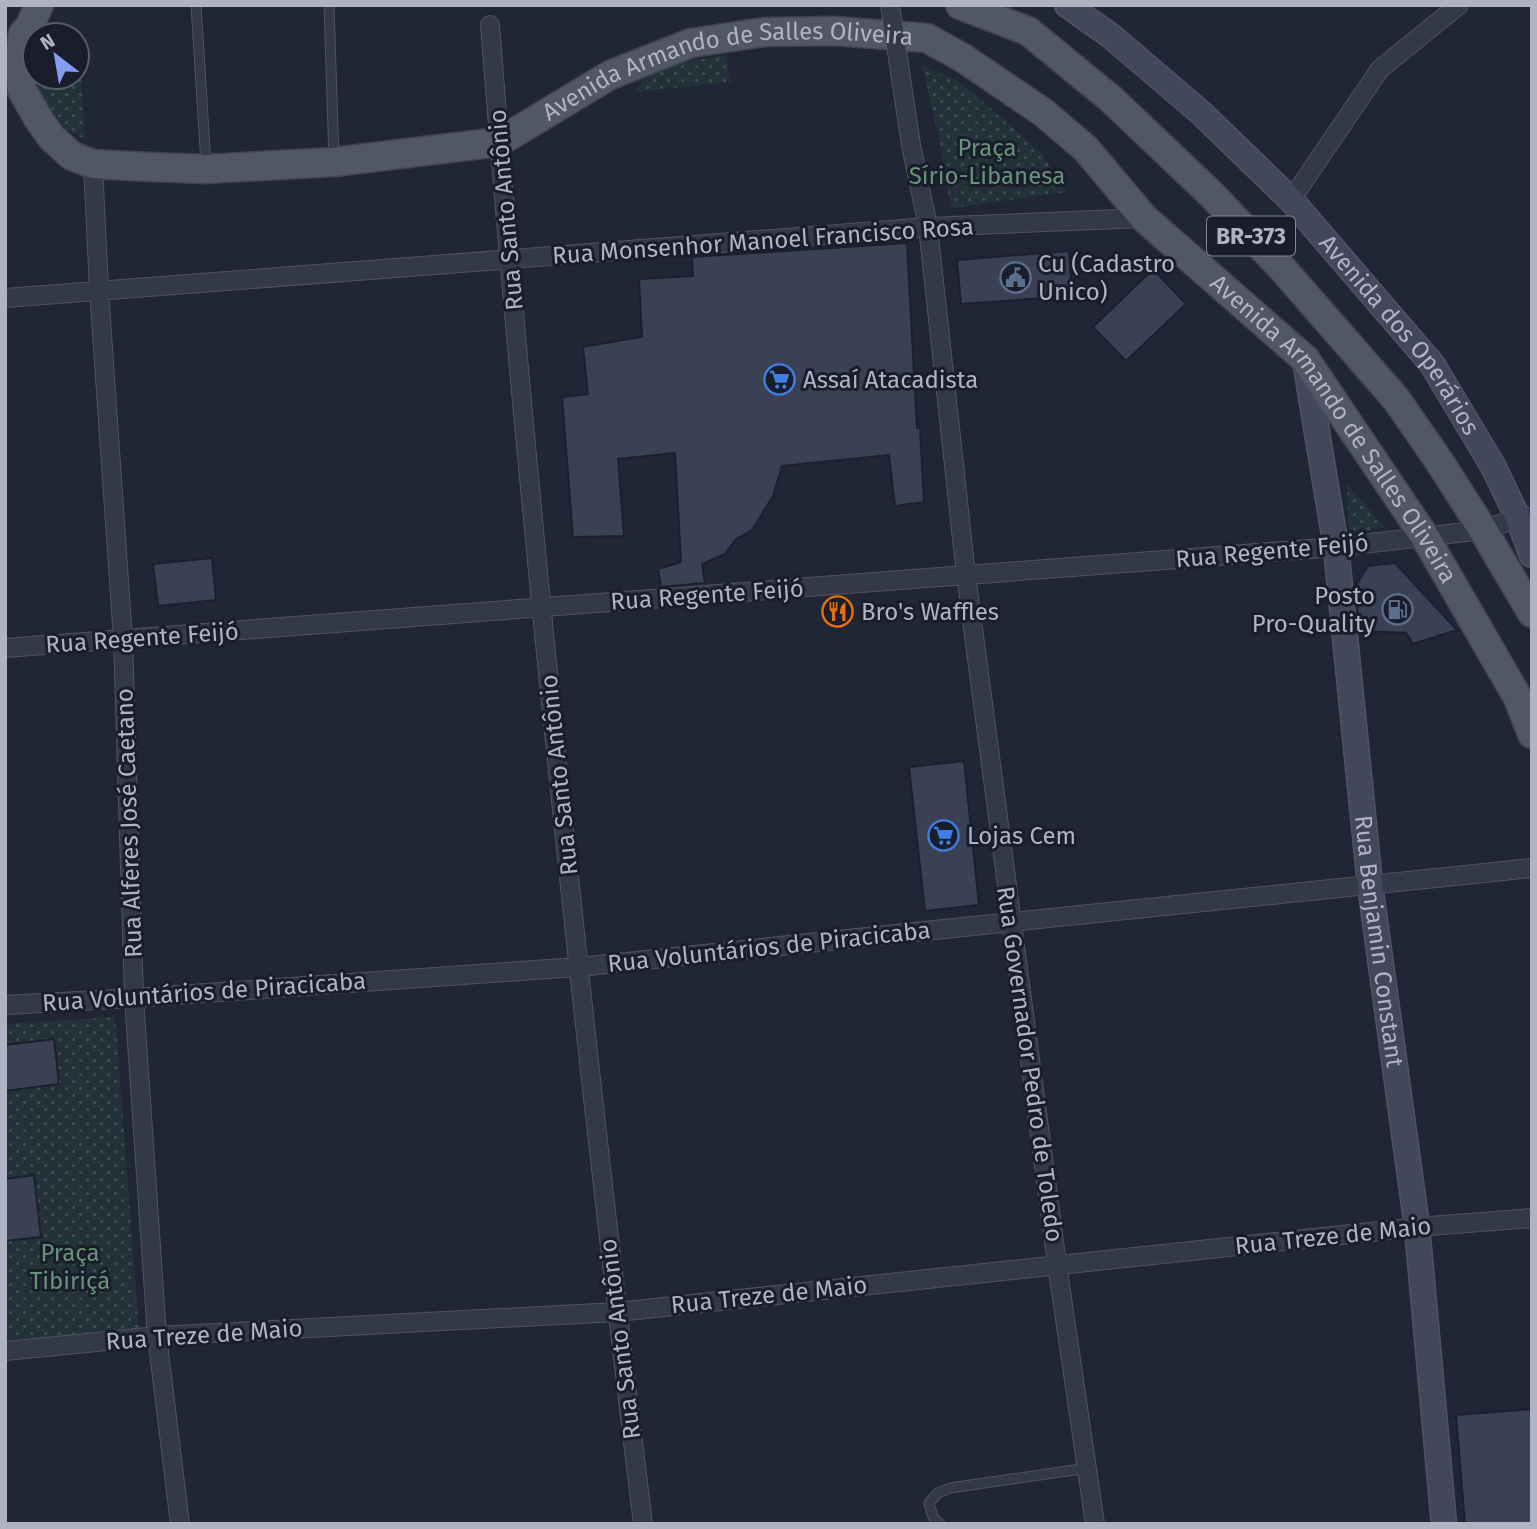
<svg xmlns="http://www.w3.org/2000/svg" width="1537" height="1529" viewBox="0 0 1537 1529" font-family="'Fira Sans',sans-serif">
	<defs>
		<pattern id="park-dots" width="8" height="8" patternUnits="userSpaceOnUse" patternTransform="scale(1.75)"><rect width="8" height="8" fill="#233238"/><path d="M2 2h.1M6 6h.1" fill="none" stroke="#404d53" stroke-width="1.8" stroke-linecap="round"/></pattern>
	</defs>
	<rect width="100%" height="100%" fill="#212637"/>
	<!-- park -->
	<path fill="url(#park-dots)" d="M78 34 85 139C50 123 41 116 38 77H77L76 35Z
		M726 55 731 82 635 92 646 75 685 62Z
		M922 65 963 84 1042 154 1066 192 951 208 940 143Z
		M1347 484 1385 527 1349 535Z
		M115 1017 139 1331 5 1340V1024Z"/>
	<!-- building -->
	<path fill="#3a4154" stroke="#1c202e" stroke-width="2" d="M907 243 917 428H920L924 502 895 506 889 455 782 466 773 496 752 530 736 539 725 554 702 564 705 583 661 587 658 569 681 562 675 453 618 459 624 536 573 537 562 397 588 394 583 347 642 337 639 279 693 276 692 257Z
		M1069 251 1072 296 961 304 957 260Z
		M1153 269 1186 304 1126 361 1093 327Z
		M212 558 216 600 158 606 153 564Z
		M1395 563 1457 630 1413 644 1406 633 1360 631 1355 587 1368 566Z
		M964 761 979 905 925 911 909 767Z
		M54 1039 59 1084 5 1091V1045Z
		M34 1175 41 1237 5 1241V1179Z
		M1532 1409V1524H1465L1456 1415Z"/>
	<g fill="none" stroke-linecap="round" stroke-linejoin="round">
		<defs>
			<path id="lane" d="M196 5 206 164
				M329 5 334 160
				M940 1524 933 1517 929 1503 938 1493 950 1488 1088 1468"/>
			<path id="street" d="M490 25C529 525 582 1025 643 1524
				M911 145 928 227 966 575 1057 1264 1095 1524
				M93 164 99 290 123 639 134 998 157 1336 180 1524
				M1291 200 1380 69 1459 5
				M5 298 928 227 1144 218
				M5 648 1336 547 1483 530 1518 518 1532 517
				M5 1005 134 998 578 967 1532 868
				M5 1351 157 1336 617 1312 1417 1227 1532 1218"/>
			<g id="secondary">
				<path id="s1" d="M1067 5 1111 36 1200 112 1291 200 1432 364 1493 466 1518 518 1532 555"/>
				<path id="s2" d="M1305 360 1336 547 1370 885 1417 1227 1444 1524"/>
			</g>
			<g id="primary">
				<path id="s3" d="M39 5 30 26 23 34 19 63 22 90 39 120 52 138 72 156 93 164 151 167 206 169 334 162 499 142 610 75 691 43 764 32 834 31 927 38 963 58 1044 113 1086 149 1144 218 1305 359 1425 537 1518 698 1532 734"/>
				<path d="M960 5 1028 31 1111 99 1211 194 1280 266 1396 399 1439 461 1483 530 1532 613"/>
			</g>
		</defs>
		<!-- lane casing -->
		<use href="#lane" stroke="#4f5362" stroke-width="11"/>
		<!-- street casing -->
		<use href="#street" stroke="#4f5362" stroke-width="20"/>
		<!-- secondary casing -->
		<use href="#secondary" stroke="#4f5362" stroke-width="27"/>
		<!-- primary casing -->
		<use href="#primary" stroke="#3e4251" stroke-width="31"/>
		<!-- lane -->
		<use href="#lane" stroke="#343947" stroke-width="9"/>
		<!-- street -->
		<use href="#street" stroke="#343947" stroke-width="18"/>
		<!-- secondary -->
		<use href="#secondary" stroke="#42475a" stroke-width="24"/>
		<!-- primary -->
		<use href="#primary" stroke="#525767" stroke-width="28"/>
		<defs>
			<path id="street-bridge" d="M890 5 911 145"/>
		</defs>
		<!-- street-bridge casing -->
		<use href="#street-bridge" stroke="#4f5362" stroke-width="20" stroke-linecap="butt"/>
		<!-- street-bridge -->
		<use href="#street-bridge" stroke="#343947" stroke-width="18"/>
	</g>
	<!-- icons -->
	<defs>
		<symbol id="civic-ring" viewBox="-11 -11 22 22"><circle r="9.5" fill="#1a1e2c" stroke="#5c6f8a" stroke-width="1.5"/><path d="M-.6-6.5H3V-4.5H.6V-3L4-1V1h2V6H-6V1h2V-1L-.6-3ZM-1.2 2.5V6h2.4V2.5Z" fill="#5c6f8a"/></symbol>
		<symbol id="supermarket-ring" viewBox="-11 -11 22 22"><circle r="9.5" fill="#1a1e2c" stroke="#3f7fe0" stroke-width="1.5"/><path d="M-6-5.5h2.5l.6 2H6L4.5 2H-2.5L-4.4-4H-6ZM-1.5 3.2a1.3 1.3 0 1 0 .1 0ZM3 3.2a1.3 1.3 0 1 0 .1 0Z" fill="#3f7fe0"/></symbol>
		<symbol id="fuel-ring" viewBox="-11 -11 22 22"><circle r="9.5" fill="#1a1e2c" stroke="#5c6f8a" stroke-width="1.5"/><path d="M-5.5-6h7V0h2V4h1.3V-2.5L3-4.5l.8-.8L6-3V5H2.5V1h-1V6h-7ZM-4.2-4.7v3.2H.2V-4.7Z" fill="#5c6f8a"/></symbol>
		<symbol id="restaurant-ring" viewBox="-11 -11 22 22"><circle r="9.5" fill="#1a1e2c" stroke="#e8710a" stroke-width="1.5"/><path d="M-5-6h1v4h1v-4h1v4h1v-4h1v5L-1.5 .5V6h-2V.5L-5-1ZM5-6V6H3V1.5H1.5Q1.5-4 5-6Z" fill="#e8710a"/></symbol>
	</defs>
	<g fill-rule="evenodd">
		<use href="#civic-ring" x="998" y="260" width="35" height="35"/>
		<use href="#supermarket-ring" x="762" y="362" width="35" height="35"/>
		<use href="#fuel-ring" x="1380" y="592" width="35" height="35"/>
		<use href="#restaurant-ring" x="820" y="594" width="35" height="35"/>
		<use href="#supermarket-ring" x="926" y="818" width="35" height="35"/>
	</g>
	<g text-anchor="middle" stroke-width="6" stroke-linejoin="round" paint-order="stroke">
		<!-- shield labels -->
		<rect fill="#1a1e2c" stroke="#828696" stroke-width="2" x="1207" y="216.5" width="88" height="39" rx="5"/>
		<g font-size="23" font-weight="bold" fill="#afb3c4">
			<text x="1251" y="244">BR-373</text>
		</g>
		<!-- street labels -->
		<g font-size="24" fill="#afb3c4" stroke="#1a1e2c">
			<text dy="8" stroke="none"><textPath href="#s3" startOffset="850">Avenida Armando de Salles Oliveira</textPath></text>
			<text transform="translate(506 210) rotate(-95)" y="8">Rua Santo Antônio</text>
			<text transform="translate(763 241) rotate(-4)" y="8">Rua Monsenhor Manoel Francisco Rosa</text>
			<text dy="8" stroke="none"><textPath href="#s1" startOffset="471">Avenida dos Operários</textPath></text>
			<text dy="8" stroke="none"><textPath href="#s3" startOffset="1628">Avenida Armando de Salles Oliveira</textPath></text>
			<text transform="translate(1272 551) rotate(-5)" y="8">Rua Regente Feijó</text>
			<text transform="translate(707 595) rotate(-4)" y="8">Rua Regente Feijó</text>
			<text transform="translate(142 638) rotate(-4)" y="8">Rua Regente Feijó</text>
			<text transform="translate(559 775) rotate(-96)" y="8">Rua Santo Antônio</text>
			<text transform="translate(129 823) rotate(-92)" y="8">Rua Alferes José Caetano</text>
			<text dy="8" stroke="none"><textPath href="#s2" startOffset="586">Rua Benjamin Constant</textPath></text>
			<text transform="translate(769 947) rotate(-6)" y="8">Rua Voluntários de Piracicaba</text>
			<text transform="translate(204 992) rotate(-4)" y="8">Rua Voluntários de Piracicaba</text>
			<text transform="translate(1030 1064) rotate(82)" y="8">Rua Governador Pedro de Toledo</text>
			<text transform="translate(1333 1236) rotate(-6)" y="8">Rua Treze de Maio</text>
			<text transform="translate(769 1295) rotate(-6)" y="8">Rua Treze de Maio</text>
			<text transform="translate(204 1335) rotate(-4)" y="8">Rua Treze de Maio</text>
			<text transform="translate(620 1339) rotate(-97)" y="8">Rua Santo Antônio</text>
		</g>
		<!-- park labels -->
		<g font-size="24" fill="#679379" stroke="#1a1e2c">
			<text x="987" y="156">Praça<tspan x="987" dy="28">Sírio-Libanesa</tspan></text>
			<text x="70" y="1261">Praça<tspan x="70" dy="28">Tibiriçá</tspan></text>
		</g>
		<!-- poi labels -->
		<g font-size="24" fill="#afb3c4" stroke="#1a1e2c" text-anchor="start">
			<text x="1038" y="272">Cu (Cadastro<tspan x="1038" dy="28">Unico)</tspan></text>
			<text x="803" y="388">Assaí Atacadista</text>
			<text x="1375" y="604" text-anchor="end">Posto<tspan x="1375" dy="28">Pro-Quality</tspan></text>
			<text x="861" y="620">Bro's Waffles</text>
			<text x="967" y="844">Lojas Cem</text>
		</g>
	</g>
	<!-- border -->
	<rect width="1537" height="1529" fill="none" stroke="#afb3c4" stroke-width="14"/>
	<!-- north arrow -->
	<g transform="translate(56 56) rotate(329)"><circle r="33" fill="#1a1e2c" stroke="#565a69" stroke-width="2"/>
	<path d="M0-5L12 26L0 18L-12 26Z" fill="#849cf3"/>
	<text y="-10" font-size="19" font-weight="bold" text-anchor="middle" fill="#afb3c4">N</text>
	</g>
</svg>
